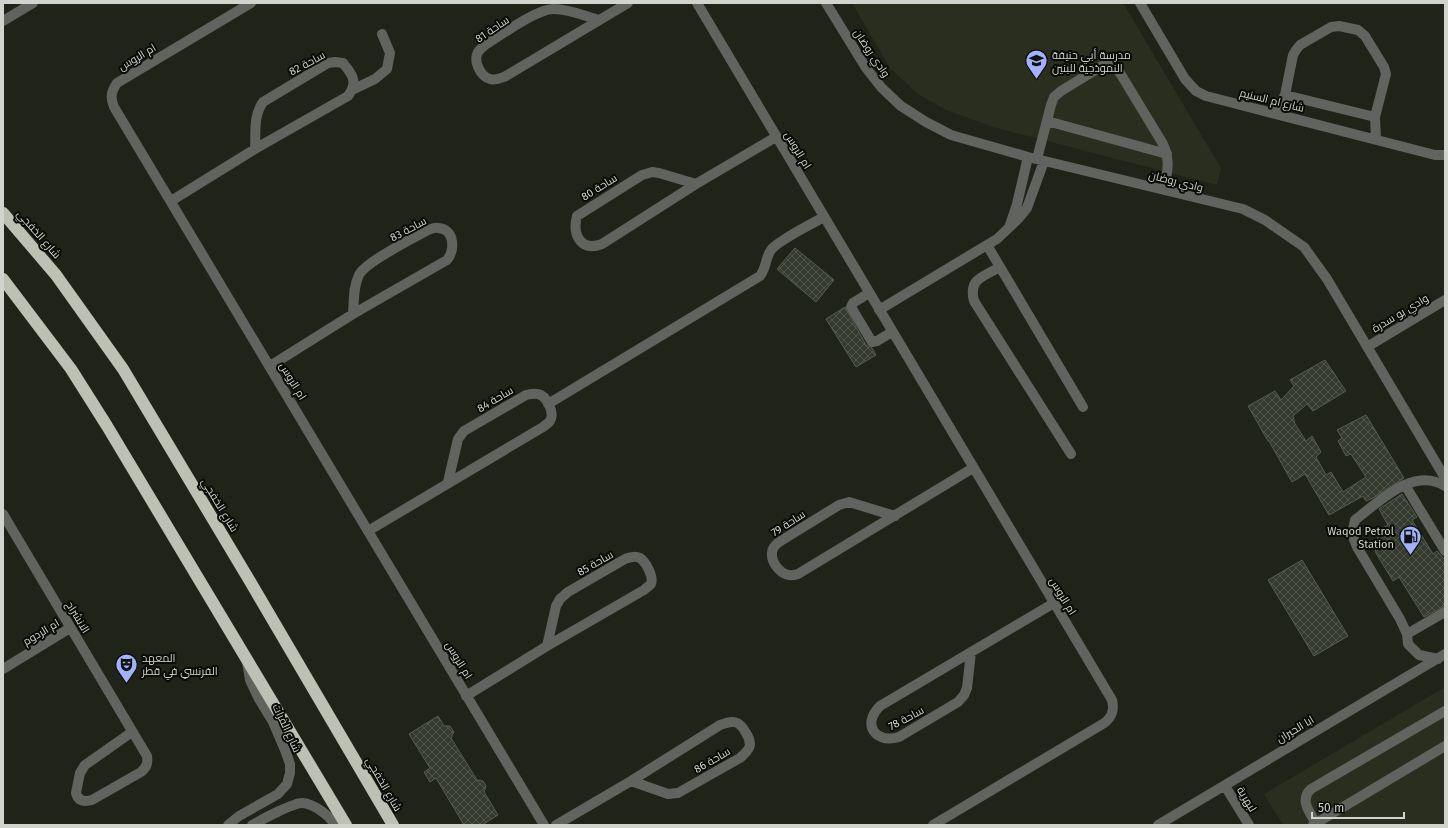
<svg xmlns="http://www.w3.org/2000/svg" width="1448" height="828" viewBox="0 0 1448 828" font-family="'Fira Sans',Cairo,sans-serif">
	<defs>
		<pattern id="building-cross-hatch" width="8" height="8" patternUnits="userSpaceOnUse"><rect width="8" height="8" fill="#353a2e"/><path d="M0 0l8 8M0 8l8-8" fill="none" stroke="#51564b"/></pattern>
	</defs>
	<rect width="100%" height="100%" fill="#1f2318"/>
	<!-- built -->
	<path fill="#292e1f" d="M852 3H1123L1221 168 1217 185 993 127 946 110 918 94 890 68Z
		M1445 687V825H1283L1264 794Z"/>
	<!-- building -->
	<path fill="url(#building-cross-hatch)" stroke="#575c4f" d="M795 248 834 280 816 302 777 269Z
		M845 307 866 345 872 348 876 355 856 367 826 319Z
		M1325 360 1346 391 1313 411 1307 404 1293 416 1295 424 1306 441 1312 436 1321 452 1316 457 1326 475 1331 472 1343 492 1366 477 1351 454 1346 456 1338 441 1342 438 1337 430 1366 415 1404 478 1373 498 1366 501 1363 496 1329 515 1305 474 1292 482 1269 441H1268L1248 406 1275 391 1281 400 1294 386 1290 380Z
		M1402 494 1417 517 1412 520 1433 554 1437 551 1445 560V606L1424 617 1399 577 1393 581 1376 553 1373 544 1378 538V531L1388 525 1379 509Z
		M1302 560 1348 636 1314 656 1268 580Z
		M438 716 444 726H450L454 732 451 738 477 780 483 781 486 786 484 792 498 815 482 825H464L436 778 430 782 424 772 430 768 409 734Z"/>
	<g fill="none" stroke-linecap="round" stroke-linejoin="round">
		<!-- minor -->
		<path stroke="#61635e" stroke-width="10" d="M251 3 117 83C111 92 110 97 114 107L544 825
			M697 3 1112 700C1115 712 1111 719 1101 725L933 825
			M826 3 866 68 881 87 901 106 926 122 951 135 1028 157 1243 209 1265 220 1304 247 1327 279 1445 478
			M1140 3 1185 79 1196 91 1206 96 1435 155H1445
			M599 20C585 16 569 9 554 9 538 8 500 36 485 45 483 47 480 49 478 52 473 61 480 76 490 79 496 81 501 78 506 76L628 3
			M3 21 33 3
			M352 90 375 79 387 69 390 53 382 34
			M1285 95 1293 55 1296 50 1300 45 1331 27 1339 26 1358 30 1365 36 1384 67 1386 74 1375 117
			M1274 113 1285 95 1375 117 1376 139
			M1047 121 1167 154
			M1037 159 1051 105 1054 97 1061 91 1102 66C1111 64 1114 66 1120 73L1163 144C1171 162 1167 172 1164 190
			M696 184 659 173 652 172 642 175 577 216C572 235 581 252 602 244L696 184 776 137
			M171 201 255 149 348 96C358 82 353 75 343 63L335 62 328 63 263 102C253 116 256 133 255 149
			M1010 225 1017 204 1028 157
			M987 245 1083 407
			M1000 267C983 277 968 279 974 301L1071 454
			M869 293 853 303 851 307 872 342 877 341 892 332
			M879 310 997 239 1018 219 1027 208 1044 161
			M1367 347 1445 300
			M270 366 353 314 447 260C455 250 455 229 438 228 435 227 431 229 428 230 414 238 365 262 359 275 353 287 354 301 353 314
			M548 404 760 276C767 267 765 258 771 250 777 241 813 223 824 217
			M1405 485 1445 551
			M3 514 147 756C148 763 147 767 141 772L92 800C84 802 78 801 76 793L80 773 85 765 132 732
			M895 516 849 502 839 505 779 542C775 545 772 548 772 553 771 562 780 574 789 575 792 576 795 575 798 574L973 468
			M368 531 543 427C545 425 549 423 550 421 555 413 547 396 538 394 534 393 530 394 526 395L464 431 458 439 448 482
			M1407 634 1445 612
			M971 652 967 688 964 695 958 702 899 737C876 744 861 725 880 706L1054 603
			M1438 659 1419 655 1408 644 1407 634 1400 619 1357 547 1352 534 1355 520C1379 502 1413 466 1445 486
			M3 669 70 628
			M466 696 547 646 644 590C646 588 649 586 651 584 654 577 646 562 640 558 636 556 630 557 625 559L568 592 560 599 556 606 547 646
			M1225 786 1249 825
			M1316 823C1310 813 1299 800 1311 789L1445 711
			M228 825 239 816 278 794 287 784 290 773V764L285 750 273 722 259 699 250 680 247 662
			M252 825C261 820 293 803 302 803 313 803 330 816 335 825
			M556 825 631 781 720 725C733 720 739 720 746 733 748 736 750 742 750 745 749 751 744 754 740 758L678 793 668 794 631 781
			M1158 825 1445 654
			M1313 825 1445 746"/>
		<!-- highway -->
		<path stroke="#bcc1b3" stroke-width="12" d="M3 213 56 275 123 369 251 583 393 825
			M3 279 71 369 107 426 346 825"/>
	</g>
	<!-- icons -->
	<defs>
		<symbol id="school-pin" viewBox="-11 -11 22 30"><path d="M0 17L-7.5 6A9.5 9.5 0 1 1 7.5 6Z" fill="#a1b2fd" stroke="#0a0b07"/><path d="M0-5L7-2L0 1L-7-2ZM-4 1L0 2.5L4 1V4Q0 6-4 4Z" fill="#111"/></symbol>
		<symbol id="fuel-pin" viewBox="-11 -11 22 30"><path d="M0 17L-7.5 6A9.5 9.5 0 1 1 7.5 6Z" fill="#a1b2fd" stroke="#0a0b07"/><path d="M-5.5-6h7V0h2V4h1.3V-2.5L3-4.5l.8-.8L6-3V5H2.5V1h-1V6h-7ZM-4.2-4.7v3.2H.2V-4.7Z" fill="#111"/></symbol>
		<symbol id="theatre-pin" viewBox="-11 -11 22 30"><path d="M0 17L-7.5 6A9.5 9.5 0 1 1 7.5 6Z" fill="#a1b2fd" stroke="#0a0b07"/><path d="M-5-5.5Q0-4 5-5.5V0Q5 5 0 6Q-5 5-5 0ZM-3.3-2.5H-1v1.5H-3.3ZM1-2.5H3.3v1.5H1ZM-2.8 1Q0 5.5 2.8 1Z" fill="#111"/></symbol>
	</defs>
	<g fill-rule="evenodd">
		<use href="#school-pin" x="1024" y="48" width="25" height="34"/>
		<use href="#fuel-pin" x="1398" y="524" width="25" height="34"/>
		<use href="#theatre-pin" x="114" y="652" width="25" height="34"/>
	</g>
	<g text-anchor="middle" stroke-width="4" stroke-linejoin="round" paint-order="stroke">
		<!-- street labels -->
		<g font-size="11" fill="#d1d4cd" stroke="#0a0b07">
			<text transform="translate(492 29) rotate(-34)" y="4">ساحة 81</text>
			<text transform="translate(872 53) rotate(56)" y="4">وادي روضان</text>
			<text transform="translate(137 57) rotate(-31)" y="4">ام الروس</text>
			<text transform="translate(307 63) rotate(-28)" y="4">ساحة 82</text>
			<text transform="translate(1272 100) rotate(14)" y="4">شارع ام السنيم</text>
			<text transform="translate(798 150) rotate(59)" y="4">ام الروس</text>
			<text transform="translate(1176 181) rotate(14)" y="4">وادي روضان</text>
			<text transform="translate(599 187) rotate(-32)" y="4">ساحة 80</text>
			<text transform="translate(408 229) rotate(-28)" y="4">ساحة 83</text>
			<text transform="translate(39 234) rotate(49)" y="4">شارع الخفجي</text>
			<text transform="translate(1400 313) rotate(-31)" y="4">وادي بو سدرة</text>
			<text transform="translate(293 381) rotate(59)" y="4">ام الروس</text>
			<text transform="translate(495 399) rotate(-31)" y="4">ساحة 84</text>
			<text transform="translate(220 505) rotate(59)" y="4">شارع الخفجي</text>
			<text transform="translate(788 523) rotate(-33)" y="4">ساحة 79</text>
			<text transform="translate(595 563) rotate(-30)" y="4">ساحة 85</text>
			<text transform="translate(1063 596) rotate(59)" y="4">ام الروس</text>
			<text transform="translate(78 617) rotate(59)" y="4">الانشراح</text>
			<text transform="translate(41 632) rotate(-31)" y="4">ام الردوم</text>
			<text transform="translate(459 660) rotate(59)" y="4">ام الروس</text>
			<text transform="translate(906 718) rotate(-28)" y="4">ساحة 78</text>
			<text transform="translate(287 728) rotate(65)" y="4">شارع الفرات</text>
			<text transform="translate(1295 729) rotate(-31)" y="4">ابا الحيران</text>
			<text transform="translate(712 760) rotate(-30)" y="4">ساحة 86</text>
			<text transform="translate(384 784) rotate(60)" y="4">شارع الخفجي</text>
			<text transform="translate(1247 799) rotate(59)" y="4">لبهرية</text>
		</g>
		<!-- poi labels -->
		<g font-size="11" fill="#d1d4cd" stroke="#0a0b07" text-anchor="start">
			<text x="1052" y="59">مدرسة أبي حنيفة<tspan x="1052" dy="13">النموذجية للبنين</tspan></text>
			<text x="1394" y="535" text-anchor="end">Waqod Petrol<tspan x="1394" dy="13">Station</tspan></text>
			<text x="142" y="662">المعهد<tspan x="142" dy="13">الفرنسي في قطر</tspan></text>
		</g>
	</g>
	<!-- border -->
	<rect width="1448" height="828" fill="none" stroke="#d1d4cd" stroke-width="8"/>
	<!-- scale -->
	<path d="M1312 812v6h92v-6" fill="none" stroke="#d1d4cd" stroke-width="2"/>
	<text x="1318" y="812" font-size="12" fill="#d1d4cd" stroke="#0a0b07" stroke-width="3" paint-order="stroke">50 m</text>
</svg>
